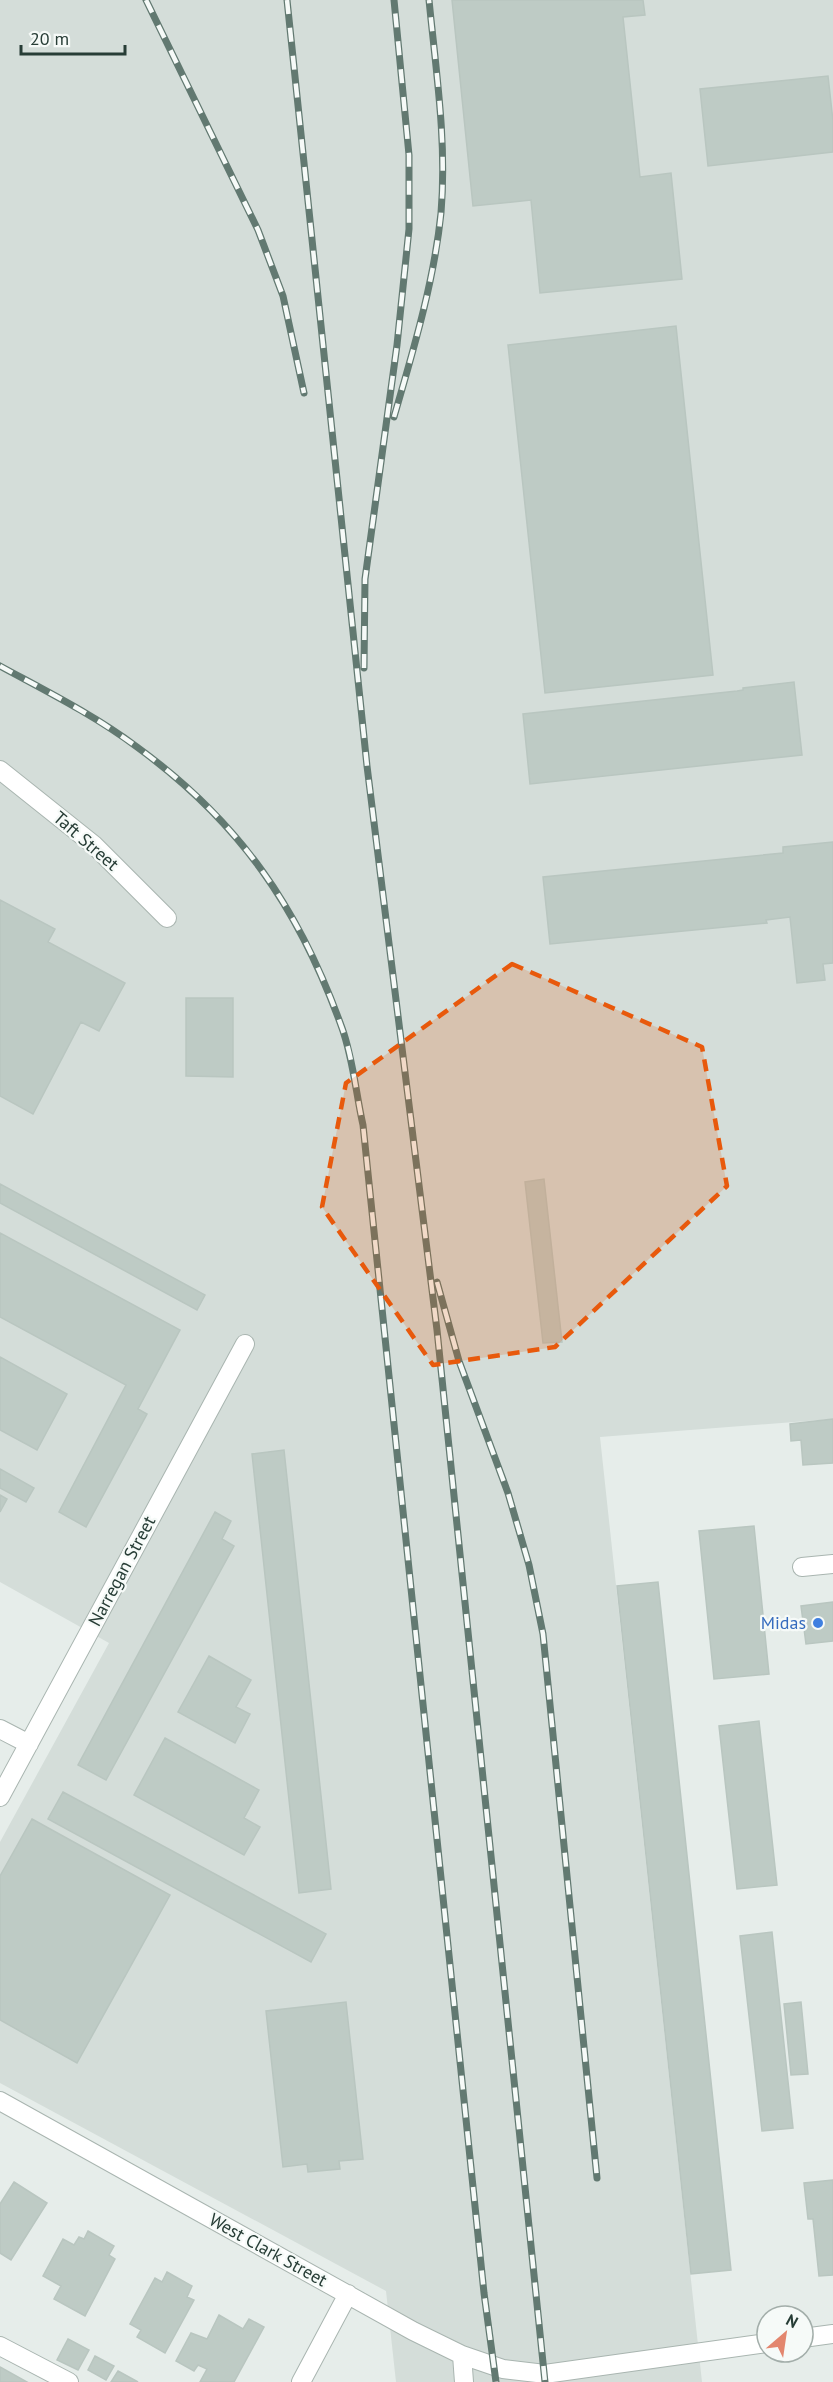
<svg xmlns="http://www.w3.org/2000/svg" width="833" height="2382" viewBox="0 0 833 2382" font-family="'PT Sans',sans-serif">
	<rect width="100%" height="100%" fill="#e6edea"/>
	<!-- built -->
	<path fill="#d4ddd9" d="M0 0H833V1419L600 1437 702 2382H396L386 2291 0 2083V1842L109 1643 0 1582Z"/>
	<!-- building -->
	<path fill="#becbc5" stroke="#b9c6c0" stroke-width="1.5" d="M452 0H643L645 15 623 17 640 177 671 173 682 279 540 293 531 200 473 206Z
		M828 76 833 121V152L708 166 700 89Z
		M676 326 713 675 545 693 508 345Z
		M794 682 802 755 530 784 523 714 737 691 743 690V688Z
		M833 842V963L823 964 825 980 797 983 790 917 766 920 767 923 550 944 543 877 783 853V847Z
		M0 900 55 929 48 942 125 983 99 1031 81 1022 33 1114 0 1096Z
		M186 998H233V1077L186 1076Z
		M544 1179 562 1342 543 1343 525 1182Z
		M0 1184 205 1295 197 1310 0 1203Z
		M0 1233 180 1330 138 1409 147 1414 86 1527 59 1512 126 1385 0 1317Z
		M0 1357 67 1394 37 1450 0 1430Z
		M833 1419V1463L803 1465 801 1440 791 1441 790 1424Z
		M284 1450 331 1889 299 1893 252 1454Z
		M0 1469 34 1488 26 1502 0 1488Z
		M0 1495 7 1499 0 1512Z
		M215 1512 231 1521 222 1539 234 1546 106 1780 78 1765Z
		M754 1526 769 1674 714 1679 699 1531Z
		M658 1582 731 2270 691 2274 617 1586Z
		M833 1602V1641L806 1644 801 1606Z
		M209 1656 251 1680 236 1707 250 1714 235 1743 178 1712Z
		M759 1721 777 1885 737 1889 719 1726Z
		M165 1738 259 1790 244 1818 260 1827 244 1855 134 1795Z
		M63 1792 326 1934 311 1962 48 1819Z
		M32 1819 170 1895 77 2063 0 2020V1876Z
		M772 1932 793 2128 762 2131 740 1936Z
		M346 2002 363 2159 339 2161 340 2169 308 2172 307 2164 283 2167 266 2011Z
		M801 2002 808 2074 791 2075 784 2004Z
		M833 2180V2275L819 2276 813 2219H808L804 2183Z
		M14 2182 47 2203 11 2260 0 2253V2204Z
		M88 2231 114 2246 109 2255 115 2259 85 2316 54 2299 61 2286 43 2276 63 2239 74 2245 79 2237 84 2239Z
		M167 2272 192 2286 187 2297 194 2300 165 2353 137 2337 141 2330 130 2324 155 2278 162 2282Z
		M219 2315 243 2329 249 2319 264 2327 234 2382H200L207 2369 198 2365 194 2371 176 2361 191 2333 207 2339Z
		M68 2339 89 2350 78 2370 57 2360Z
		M95 2356 114 2366 106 2380 88 2370Z
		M0 2367 27 2382H0Z
		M118 2371 138 2382H111Z"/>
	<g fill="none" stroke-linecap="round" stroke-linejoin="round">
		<defs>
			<path id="minor" d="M0 770 94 845 167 918
				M802 1567 833 1564
				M0 1729 29 1744
				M0 1797 245 1344
				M0 2101 413 2331 462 2355 503 2369 545 2374 767 2343
				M803 2338 833 2334
				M0 2346 69 2382
				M462 2355 464 2382
				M301 2382 348 2294"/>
		</defs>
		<!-- minor casing -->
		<use href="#minor" stroke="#a9b5b0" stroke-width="20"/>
		<!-- minor -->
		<use href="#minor" stroke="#fff" stroke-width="18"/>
		<defs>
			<path id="rail" d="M146 0 258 230 283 296 304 393
				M287 0 367 766 437 1330 545 2382
				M394 417C413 351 434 282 441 213 447 142 436 71 429 0
				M0 666C46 691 94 715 137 747 240 822 299 908 342 1028 353 1058 356 1094 363 1125L484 2293 496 2382
				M364 668 365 579 397 345 409 229V155L394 0
				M437 1282 459 1361 508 1493 529 1565 543 1634 597 2178"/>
		</defs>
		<!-- rail casing -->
		<use href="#rail" stroke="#627971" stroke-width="7"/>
		<!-- rail -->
		<use href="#rail" stroke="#f6faf8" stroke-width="4.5" stroke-dasharray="14" stroke-linecap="butt"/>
	</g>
	<!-- marked area -->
	<path fill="#e8590c" fill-opacity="0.2" stroke="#e8590c" stroke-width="4.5" stroke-dasharray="12 8" stroke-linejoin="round" d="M512 964 702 1047 727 1186 555 1347 433 1365 322 1207 346 1083Z"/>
	<!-- markers -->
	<circle fill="#3f7fe0" stroke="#f6faf8" stroke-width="2" cx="818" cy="1623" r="6"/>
	<g text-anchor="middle" stroke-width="4.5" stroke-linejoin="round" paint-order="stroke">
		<!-- street labels -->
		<g font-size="18" fill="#273d36" stroke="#f6faf8">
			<text transform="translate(86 841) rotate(41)" y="6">Taft Street</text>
			<text transform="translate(122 1571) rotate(-62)" y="6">Narregan Street</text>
			<text transform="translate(268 2250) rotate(29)" y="6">West Clark Street</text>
		</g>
		<!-- shop labels -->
		<g font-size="18" fill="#366cbe" stroke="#f6faf8" text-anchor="end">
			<text x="806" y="1629">Midas</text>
		</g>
	</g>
	<!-- north arrow -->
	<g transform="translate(785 2334) rotate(29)"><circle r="28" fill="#f6faf8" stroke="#a3aeaa" stroke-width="1.5"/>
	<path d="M0-4.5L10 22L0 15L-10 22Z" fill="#e3866e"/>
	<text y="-9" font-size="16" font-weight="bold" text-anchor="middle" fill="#273d36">N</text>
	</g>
	<!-- scale -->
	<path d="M21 45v9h104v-9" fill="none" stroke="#273d36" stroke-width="3"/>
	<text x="30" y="45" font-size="18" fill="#273d36" stroke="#f6faf8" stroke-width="4.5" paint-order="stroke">20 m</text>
</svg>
